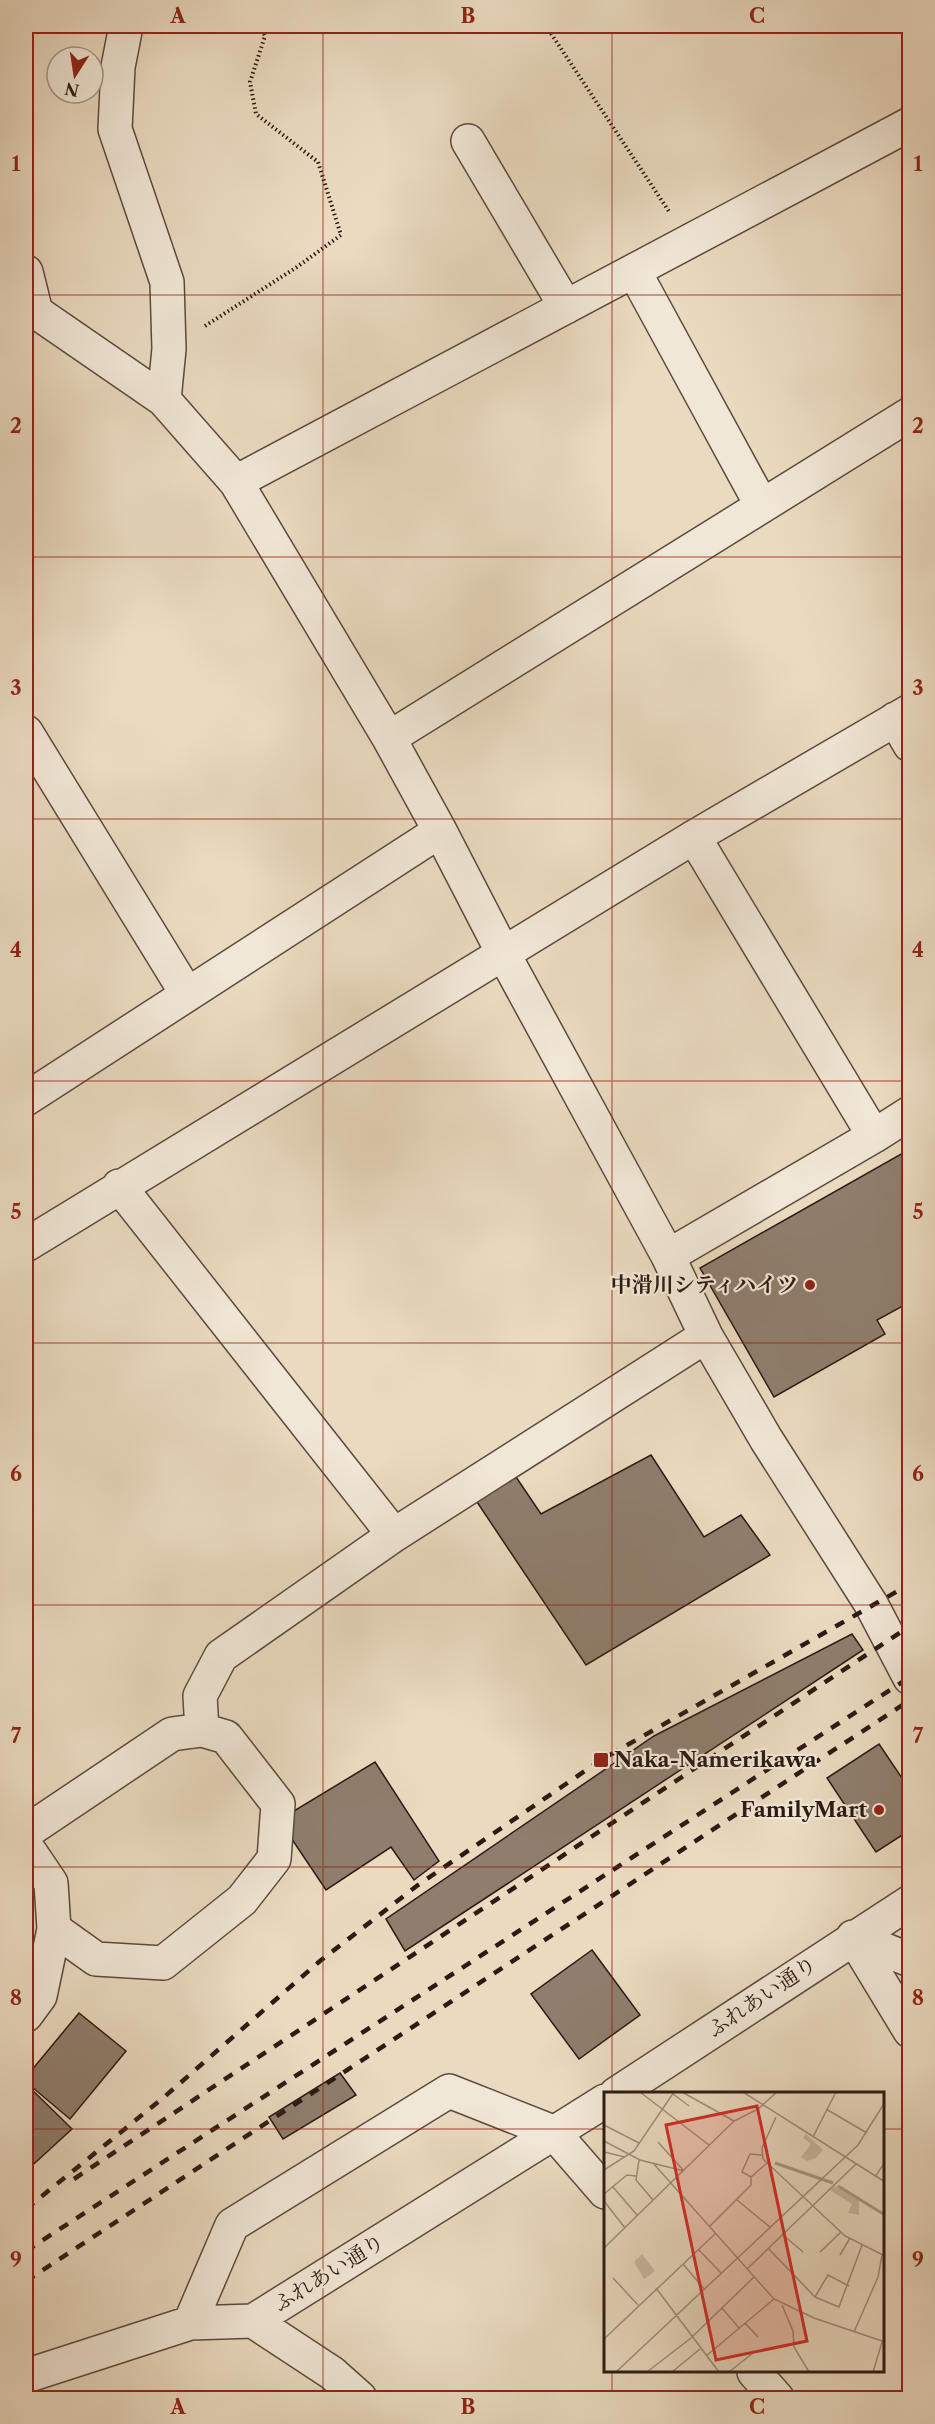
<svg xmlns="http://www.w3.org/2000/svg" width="935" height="2424" viewBox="0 0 935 2424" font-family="'Libre Caslon Text','Noto Serif JP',serif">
	<rect width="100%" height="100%" fill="#eadac0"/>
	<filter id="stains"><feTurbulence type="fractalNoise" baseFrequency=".00333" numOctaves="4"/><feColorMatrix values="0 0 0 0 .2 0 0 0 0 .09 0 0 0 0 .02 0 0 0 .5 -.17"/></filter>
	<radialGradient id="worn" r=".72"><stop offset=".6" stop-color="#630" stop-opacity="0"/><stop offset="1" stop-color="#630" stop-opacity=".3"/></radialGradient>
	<!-- building -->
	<path fill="#8f7e6d" stroke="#2d1a13" stroke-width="1.5" d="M910 1149V1302L877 1320 885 1334 774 1397 700 1268Z
		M651 1455 704 1537 741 1515 770 1555 586 1665 473 1496 512 1471 541 1514Z
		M852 1634 863 1650 405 1951 386 1919 654 1736Z
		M879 1744 910 1790V1830L876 1852 827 1778Z
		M375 1762 439 1861 414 1880 391 1847 326 1890 279 1820Z
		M592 1950 640 2015 579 2059 531 1994Z
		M79 2013 126 2051 70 2119 26 2082V2077Z
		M340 2073 356 2095 283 2139 269 2117Z
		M26 2084 72 2129 26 2171Z"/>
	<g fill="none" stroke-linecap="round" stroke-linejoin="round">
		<defs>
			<path id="minor" d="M126 26 118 67 115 129 167 282 169 349 164 400
				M468 141 566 307
				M634 271 762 506
				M26 272 36 312
				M26 305 164 400 236 482 389 738 440 831 503 953 668 1256 706 1336 766 1439 871 1604 910 1678
				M236 482 910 124
				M895 719 910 745
				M26 732 187 994
				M389 738 910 414
				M694 837 874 1136
				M26 1099 440 831
				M119 1186 394 1535
				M26 1245 694 837 910 711
				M668 1256 874 1136 910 1113
				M202 1730 200 1696 221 1656 394 1535 706 1336
				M26 1832 172 1734 202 1730 226 1737 278 1804 274 1859 242 1900 163 1963 96 1959 54 1929
				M26 1846 51 1883 54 1929 40 1996 26 2015
				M853 1937 910 2031
				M853 1937 910 1960
				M616 2094 910 1902
				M253 2321 332 2373 360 2398
				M190 2323 232 2225 449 2091 553 2132 605 2192
				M754 2372 777 2398
				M26 2376 190 2323 253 2321 605 2101"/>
		</defs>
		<!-- minor casing -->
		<use href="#minor" stroke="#5c4a3e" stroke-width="36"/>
		<!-- path -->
		<path stroke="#2d1a13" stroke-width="4" stroke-dasharray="1.5 3" stroke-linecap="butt" d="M546 26 670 213
			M205 326 297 267 341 235 318 162 256 114 250 82 265 36 260 26"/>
		<!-- minor -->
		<use href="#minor" stroke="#f1e7d6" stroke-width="33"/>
		<!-- rail -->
		<path stroke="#2d1a13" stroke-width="4.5" stroke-dasharray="10 10" stroke-linecap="butt" d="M74 2179 910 1626
			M26 2209 163 2098 320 1961 418 1885 601 1760 910 1584
			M26 2251 910 1677
			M26 2281 910 1700"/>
	</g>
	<!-- grid -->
	<path fill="none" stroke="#8f2418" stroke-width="1.5" stroke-opacity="0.55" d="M323 26V2398M612 26V2094M26 295H910M26 557H910M26 819H910M26 1081H910M26 1343H910M26 1605H910M26 1867H910M26 2129H605M882 2129H910M612 2372V2398"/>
	<!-- markers -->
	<g fill="#8f2418" stroke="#f1e7d6" stroke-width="2">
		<circle cx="810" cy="1285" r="6"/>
		<rect x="593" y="1752" width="16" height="16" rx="3"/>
		<circle cx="879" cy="1810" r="6"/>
	</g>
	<g text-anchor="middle" stroke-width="4.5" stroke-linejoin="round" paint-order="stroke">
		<!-- poi labels -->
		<g font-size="21" font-weight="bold" fill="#2d1a13" stroke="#f1e7d6" text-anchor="end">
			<text x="798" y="1292">中滑川シティハイツ</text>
			<text x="614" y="1767" text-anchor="start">Naka-Namerikawa</text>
			<text x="867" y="1817">FamilyMart</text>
		</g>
		<!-- street labels -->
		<g font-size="21" fill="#2d1a13" stroke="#f1e7d6">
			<text transform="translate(762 1997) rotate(-34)" y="7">ふれあい通り</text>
			<text transform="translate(329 2273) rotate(-32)" y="7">ふれあい通り</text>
		</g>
	</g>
	<!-- overview -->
	<g transform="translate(604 2092)">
		<rect width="280" height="280" fill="#eadac0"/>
		<path d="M202 42 219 58 212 66 203 69 197 65 207 52 199 46ZM231 94 255 108V123L244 121 248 112 226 98ZM38 162 51 179 40 187 30 170Z" fill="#cab9a3"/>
		<path fill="none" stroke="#aa9985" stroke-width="3" d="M171 71 229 91M234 94 281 123"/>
		<path fill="none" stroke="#9e8d7b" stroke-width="1.5" d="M36 0 105 53M78 0 130 29M139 0 281 90M69 2 85 14M222 17 263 41M172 25 158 56 159 67 241 144 281 164M0 33 35 51M209 45 232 0M0 49 36 68 80 79M54 50 80 79M0 60 21 65M158 63 146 62 138 80 147 85 163 71M35 68 32 88 49 108M49 71 170 207 210 226 281 250M0 78 30 59 70 0M271 85 281 70M9 95 33 123M0 102 23 83 32 84M133 108 167 136M0 109 21 136M106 134 147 93V85M178 142 199 160M0 156 130 29 154 17 173 0M164 156 211 205 235 215 258 153M94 157 118 182M216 160 237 140M236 163 246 146M79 172 101 198M143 177 252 72M9 186 34 213M52 196 115 280M211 205 224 183 245 194M178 213 189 239 190 255 205 280M118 216 135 236M141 231 154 245M250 240 274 185 278 163M0 247 112 141M102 264 170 207M12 280 254 53 281 10M43 280 87 246 150 185M68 280 96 257M125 280 149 261M269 280 278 250"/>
		<path fill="#d62828" fill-opacity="0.15" stroke="#d62828" stroke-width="3" d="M153 14 203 249 112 268 62 33Z"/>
		<rect width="280" height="280" fill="none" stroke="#2d1a13" stroke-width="3"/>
	</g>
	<!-- margin -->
	<rect width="935" height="2424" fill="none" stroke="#eadac0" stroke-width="66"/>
	<!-- north arrow -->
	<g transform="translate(75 75) rotate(192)"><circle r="28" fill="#f1e7d6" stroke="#a39588" stroke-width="1.5"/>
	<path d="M0-4.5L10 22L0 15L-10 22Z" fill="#8f2418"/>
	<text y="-9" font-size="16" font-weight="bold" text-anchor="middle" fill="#2d1a13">N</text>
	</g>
	<rect x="33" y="33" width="869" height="2358" fill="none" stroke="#8f2418" stroke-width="2"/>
	<g font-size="20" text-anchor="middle" font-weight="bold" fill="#8f2418">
		<text x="178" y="23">A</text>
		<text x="468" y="23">B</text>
		<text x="757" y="23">C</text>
		<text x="16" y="171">1</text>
		<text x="918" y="171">1</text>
		<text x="16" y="433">2</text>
		<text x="918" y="433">2</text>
		<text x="16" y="695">3</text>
		<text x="918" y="695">3</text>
		<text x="16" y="957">4</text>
		<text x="918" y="957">4</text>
		<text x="16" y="1219">5</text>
		<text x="918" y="1219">5</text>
		<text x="16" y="1481">6</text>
		<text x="918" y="1481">6</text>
		<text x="16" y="1743">7</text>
		<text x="918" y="1743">7</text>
		<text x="16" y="2005">8</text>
		<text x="918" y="2005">8</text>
		<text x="16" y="2267">9</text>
		<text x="918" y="2267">9</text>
		<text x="178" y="2414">A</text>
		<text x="468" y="2414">B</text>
		<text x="757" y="2414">C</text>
	</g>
	<rect width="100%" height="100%" filter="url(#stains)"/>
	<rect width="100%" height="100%" fill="url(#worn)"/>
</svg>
